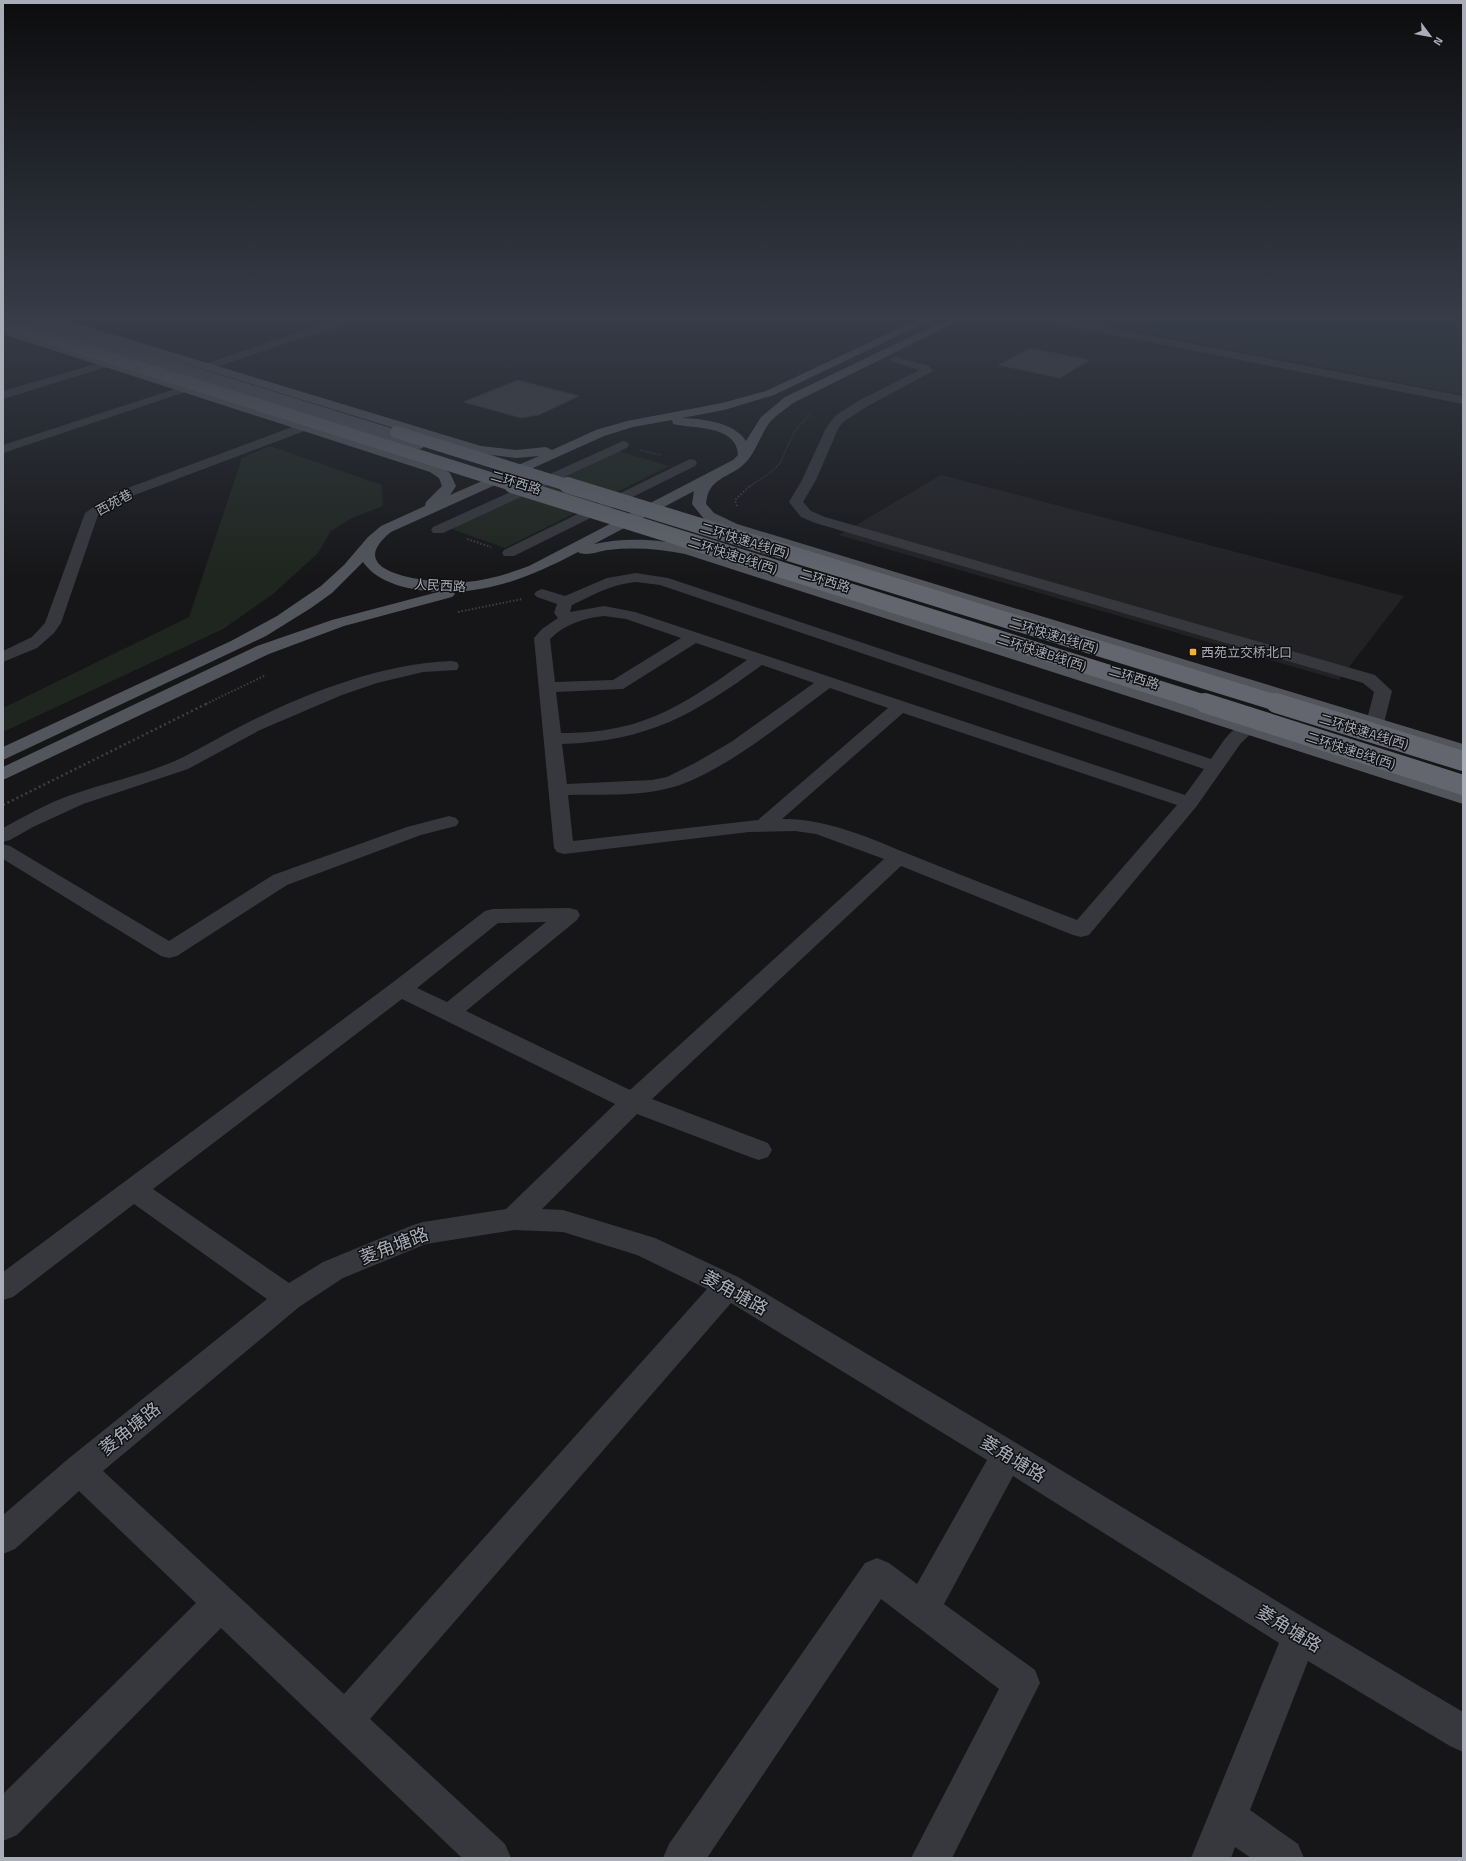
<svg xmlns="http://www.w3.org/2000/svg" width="1466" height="1861" viewBox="0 0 1466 1861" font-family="'Titillium Web','Noto Sans SC',sans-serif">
	<rect width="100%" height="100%" fill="#161618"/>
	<!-- built -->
	<path fill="#222225" d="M941 475 1404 596 1339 680 839 535Z"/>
	<!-- green -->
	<path fill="#1e261f" d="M1068 318H1463V395L1117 327Z
		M270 446 382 485 383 506 352 518 331 531 318 553 273 594 223 629 3 732V708L189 617 242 458Z
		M615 450 669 466 505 548 449 528Z"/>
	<!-- building -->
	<path fill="#404145" stroke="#303034" d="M1030 348 1090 360 1060 378 998 365Z
		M518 380 579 396 539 415 521 418 463 402Z"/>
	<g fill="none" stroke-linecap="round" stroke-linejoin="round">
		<!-- path-far2 -->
		<path stroke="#3d3f44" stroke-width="1.5" stroke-dasharray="1 1.5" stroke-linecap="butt" d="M640 450 661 455
			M750 486 770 473 780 463 794 432 811 413"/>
		<!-- path-far1 -->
		<path stroke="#3d3f44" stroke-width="2" stroke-dasharray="1.5 2" stroke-linecap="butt" d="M737 506 735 500 751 485
			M467 539 491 547
			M458 612 522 599
			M206 704 266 675"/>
		<!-- path -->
		<path stroke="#3d3f44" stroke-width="2.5" stroke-dasharray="2 3" stroke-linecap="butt" d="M3 805 208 703"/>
		<!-- minor -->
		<path fill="#37383d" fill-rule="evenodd" d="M342 318H358L357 320 210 369H202L200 367 202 365Z
			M1037 318H1059L1463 396V404L1042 321Z
			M897 357 929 366 933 371 866 407 843 422 838 429 816 480 803 502 811 511 825 517 1375 675 1392 691 1384 723 1381 727 1375 728 1369 727 1366 723 1374 692 1363 683 815 523 801 517 789 502 802 480 826 428 835 416 858 401 920 370 893 362 891 360 893 358Z
			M106 361 112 364 110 366 3 399V391Z
			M184 386 190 389 188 391 3 453V445Z
			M303 423 307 424 309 427 307 430 124 499 98 515 61 623 54 633 37 648 3 662V651L32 637 45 623 85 513 114 493Z
			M623 441 627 442 629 445 627 448 443 533H433L431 530 433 527Z
			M690 459 695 460 697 463 695 466 514 556H504L502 553 504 550Z
			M636 573 668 578 1211 759C1221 746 1233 720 1253 725L1256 729 1241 743 1196 807 1089 935 1081 937 1073 935 901 866 652 1099 768 1143 772 1150 768 1157 759 1160 750 1157 637 1114 542 1209 563 1210 655 1238 738 1277 1018 1444 1313 1623 1463 1712V1752L1450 1746 1308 1661 1250 1810 1298 1844 1304 1858H1251L1235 1847 1231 1858H1191L1279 1643 1013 1476 944 1604 1035 1670 1040 1683 952 1858H911L999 1689 881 1599 707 1858H663L669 1844 865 1563 877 1558 889 1563 917 1584 987 1460 731 1303 370 1719 505 1844 511 1858H462L221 1628 17 1835 3 1841V1794L196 1603 79 1491 15 1549 3 1554V1515L68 1459 267 1299 134 1204 13 1297 3 1300V1272L392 983 485 911 493 909 569 908 577 910 580 915 577 920 466 1011 630 1090 884 859 816 834 795 831 749 832 564 854 557 852 554 848 534 638 542 629 558 618 554 613 557 604 537 597 534 594 537 591 542 589 565 596 607 578ZM636 582 660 585 1204 769 1185 795 635 612 604 606 570 612 572 605C593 595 612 584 636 582ZM604 616 626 619 681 638 613 680 555 682 550 639C565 624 584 618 604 616ZM696 643 747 660C707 688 665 719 616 728 598 732 580 733 561 733L556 692 623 689ZM762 665 814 683 731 742 695 763 667 777 652 780 567 784 562 744C649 741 693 715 762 665ZM830 688 888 708 758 820 573 841 568 795C604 794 645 797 680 785 730 767 786 720 830 688ZM903 713 1177 805 1077 920C1025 900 973 880 921 859 878 842 830 818 782 819ZM546 922 447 1002 417 988 498 923ZM402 999 615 1104 506 1209 423 1222 413 1225 323 1262 289 1283 153 1189ZM514 1230 563 1232 637 1255 707 1289 344 1694 103 1471 299 1307 343 1278 426 1244Z
			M451 661 457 662 459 666 457 670 423 672 377 683 342 695 260 730 188 769 83 804 33 827 10 840 3 842V828C25 816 48 803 71 795 105 783 142 775 175 761 199 750 222 735 247 723 307 693 383 663 451 661Z
			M449 816 456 818 459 822 456 826 421 835 287 885 177 956 169 958 161 956 3 859V844L10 846 169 941 273 875 407 827Z"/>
		<!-- major -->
		<path fill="#53555c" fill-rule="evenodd" d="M42 318H59L481 446 516 450 546 447 552 450 596 430 627 421 722 403 766 391 921 318H935L774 395 724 410 682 418C703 419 734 422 746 441L761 417 785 397 950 318H964L793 403C786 409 776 415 770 422 760 435 756 453 744 464 730 478 708 477 706 504L714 513 737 524 1463 744V756L727 530 704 519 692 504 694 491 594 544C626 537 661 539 693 547L1463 792V804L685 554C660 549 634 547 608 550 599 551 586 557 578 552 538 573 500 590 453 592L455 594 452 597 344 626 269 654 3 780V767L257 646 332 620 438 592C412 590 379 585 363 562L332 593 311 608 266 636 3 760V747L231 641 277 616 321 586 344 565 368 537 381 526 425 506 426 502 442 486 439 478 430 472 3 334V328L440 466 450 473 456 486 450 495 539 456 516 458 475 453 43 320ZM672 420 673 424C694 429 737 425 738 455L733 460 529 566C508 574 488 580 466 582 439 584 336 576 391 532L604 436 633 427Z"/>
		<!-- major-bridge -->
		<path stroke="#53555c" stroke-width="12" d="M18 318 419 443"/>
		<!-- highway-bridge-far2 -->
		<path stroke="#63666e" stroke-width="12" d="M3 324 515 486
			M396 432 570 486"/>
		<!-- highway-bridge-far1 -->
		<path stroke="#63666e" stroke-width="16" d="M512 485 1208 704
			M567 485 1280 704"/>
		<!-- highway-bridge -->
		<path stroke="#63666e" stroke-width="20" d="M1205 703 1463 785
			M1276 703 1463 761"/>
	</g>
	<!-- sky -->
	<linearGradient id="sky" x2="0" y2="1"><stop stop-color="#0c0c0d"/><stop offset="0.55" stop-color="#363c48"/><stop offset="1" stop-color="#363c48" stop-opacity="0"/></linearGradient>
	<rect width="1466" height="579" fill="url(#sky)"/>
	<!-- markers -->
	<rect fill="#f2b134" stroke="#111113" stroke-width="1.5" x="1189" y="648" width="8" height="8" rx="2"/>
	<g text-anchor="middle" stroke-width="3" stroke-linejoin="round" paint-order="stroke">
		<!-- far-street labels -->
		<g font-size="13" fill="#a8adb8" stroke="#111113">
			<text transform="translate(516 482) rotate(17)" y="5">二环西路</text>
			<text transform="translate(114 502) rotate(-29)" y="5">西苑巷</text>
			<text transform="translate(745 540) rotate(17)" y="5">二环快速A线(西)</text>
			<text transform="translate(733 555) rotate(18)" y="5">二环快速B线(西)</text>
			<text transform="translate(825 580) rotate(17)" y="5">二环西路</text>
			<text transform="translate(440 585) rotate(3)" y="5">人民西路</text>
			<text transform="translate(1054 635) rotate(17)" y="5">二环快速A线(西)</text>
			<text transform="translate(1042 652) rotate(18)" y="5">二环快速B线(西)</text>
			<text transform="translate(1134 677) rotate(17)" y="5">二环西路</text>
			<text transform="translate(1364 731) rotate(17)" y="5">二环快速A线(西)</text>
			<text transform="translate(1351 750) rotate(18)" y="5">二环快速B线(西)</text>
		</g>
		<!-- far-poi labels -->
		<g font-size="13" fill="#a8adb8" stroke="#111113" text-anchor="start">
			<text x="1201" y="657">西苑立交桥北口</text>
		</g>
		<!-- near-street labels -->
		<g font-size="18" fill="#a8adb8" stroke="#111113">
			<text transform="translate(394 1246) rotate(-21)" y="6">菱角塘路</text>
			<text transform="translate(735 1293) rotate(29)" y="6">菱角塘路</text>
			<text transform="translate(130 1429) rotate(-39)" y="6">菱角塘路</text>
			<text transform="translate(1013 1459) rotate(31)" y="6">菱角塘路</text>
			<text transform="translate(1289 1629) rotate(31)" y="6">菱角塘路</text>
		</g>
	</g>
	<!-- border -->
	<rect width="1466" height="1861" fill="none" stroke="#a8adb8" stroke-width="8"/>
	<!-- north arrow -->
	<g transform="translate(1430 36) rotate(122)" stroke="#111113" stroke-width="3" paint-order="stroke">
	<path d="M0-3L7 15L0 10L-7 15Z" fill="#a8adb8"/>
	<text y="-6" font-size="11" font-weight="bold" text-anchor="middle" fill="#a8adb8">N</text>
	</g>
</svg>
